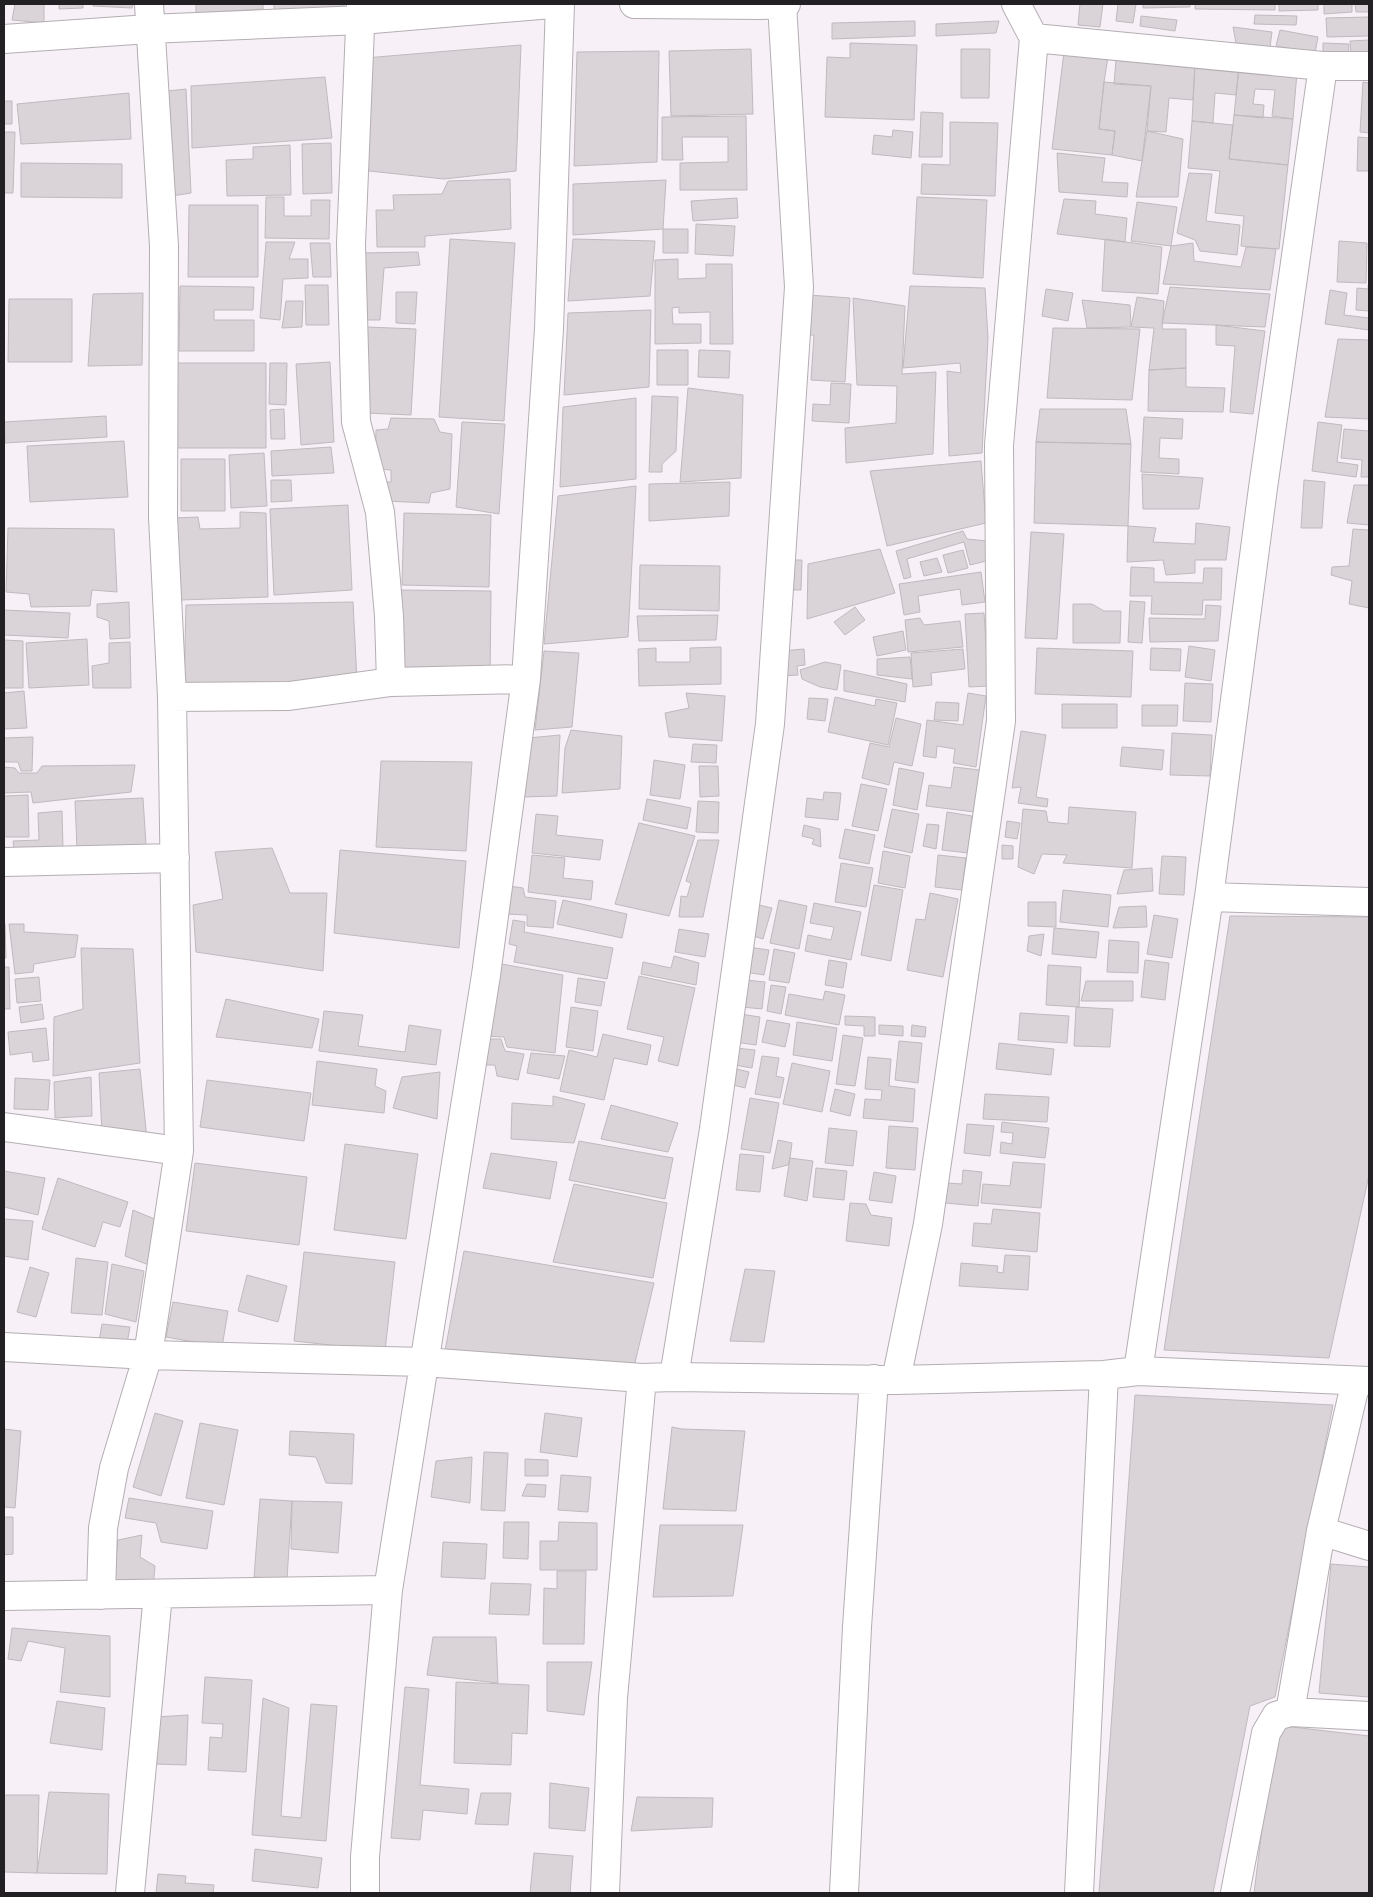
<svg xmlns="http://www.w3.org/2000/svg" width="1373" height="1897" viewBox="0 0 1373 1897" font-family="'Public Sans',sans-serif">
	<rect width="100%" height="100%" fill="#f7f0f6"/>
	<!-- building -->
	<path fill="#dad3d8" stroke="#c0babf" d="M15 4H44V23L12 20Z
		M59 4H83V8L59 9Z
		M93 4H133L132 8 93 6Z
		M196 4H263V9L196 13Z
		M274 4H344V11L274 14Z
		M1080 4H1103L1100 27 1078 25Z
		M1118 4H1136L1133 23 1116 21Z
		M1143 4H1190V7L1143 8Z
		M1195 4H1275V10L1195 9Z
		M1279 4H1318V10L1279 11Z
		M1324 4H1352V12L1324 14Z
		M1355 4H1369V12H1356Z
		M1255 15 1297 16 1296 25 1254 24Z
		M1141 16 1177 20 1175 31 1140 26Z
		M1369 17V36L1327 37 1326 18Z
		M915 21V36L832 39V23Z
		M999 21 996 33 936 36V24Z
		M1233 27 1272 32 1270 47 1236 43Z
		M1280 30 1318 37 1315 53 1276 46Z
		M1369 40V56L1351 57 1350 41Z
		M850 43 917 45 914 120 825 117 827 57 850 58Z
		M1323 43 1349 44 1348 57 1323 56Z
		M521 45 516 171 444 179 360 170 365 58Z
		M751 49 753 114 671 116 669 51Z
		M961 49H990L989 98H961Z
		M659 51 657 162 574 166 577 52Z
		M1064 52 1108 57 1104 82 1099 129 1115 131 1112 155 1052 149Z
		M1116 60 1195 64 1193 100 1169 98 1166 132 1147 131 1151 86 1114 84Z
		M1195 64 1239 67 1236 95 1215 93 1213 123 1192 121Z
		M1239 67 1297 73 1293 119 1272 116 1275 90 1255 89 1253 104 1264 105 1263 118 1234 115Z
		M325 77 332 138 192 148 191 86Z
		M1104 82 1151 86 1142 161 1112 155 1115 131 1099 129Z
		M1363 82 1369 83V133L1360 132Z
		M186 89 191 193 172 196 167 91Z
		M129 93 131 139 21 144 17 104Z
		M4 101H12V124H4Z
		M921 112 943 113 942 157H919Z
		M1234 115 1293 119 1288 165 1229 159Z
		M746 116 747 190H680V163L728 162V137H682L683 160H662V117Z
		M1192 121 1233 125 1229 159 1288 165 1279 249 1241 246 1244 216 1215 213 1220 171 1188 168Z
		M950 122 998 123 995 196 921 194 922 164 950 165Z
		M893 130 913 132 911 158 872 154 874 135 892 137Z
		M1147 131 1183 139 1178 197H1136Z
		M4 132H15L13 193H4Z
		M1358 137 1369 138V171H1357Z
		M331 143 332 193 303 194 302 144Z
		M290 145 291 195 227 196 226 160 253 159V147Z
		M1057 153 1105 158 1102 182 1128 183 1127 197 1059 192Z
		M21 163 122 164V198L21 197Z
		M1189 173 1212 174 1206 221 1240 225 1237 255 1200 251 1195 240 1177 233Z
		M510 179 511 229 425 236V247H377L376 210H394L393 195 442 194 448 181Z
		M666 180 663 229 573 235V184Z
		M266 197H284V216H311V200H330L329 239 265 238Z
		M917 197 987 200 983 278 913 274Z
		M737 198 738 218 693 221 691 201Z
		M1064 199 1096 201 1095 214 1127 218 1125 242 1057 234Z
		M1137 202 1177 207 1171 246 1131 241Z
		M189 205H258V277H188Z
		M696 224 735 226 733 256 695 254Z
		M663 229H688V253H663Z
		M450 239 515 243 504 421 439 417Z
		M573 239 655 241 650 296 568 301Z
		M1105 239 1162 247 1158 294 1102 291Z
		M1339 241 1367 243 1366 283 1337 282Z
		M266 242H295L289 259H308V278L283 279 280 320 260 318Z
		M310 243H330L331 277H313Z
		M1193 243 1194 261 1241 267 1246 247 1276 249 1270 290 1163 284 1171 246Z
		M418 252 420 265 384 268 380 320H363L361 253Z
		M678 259V279L706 278V264H732L733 344H710V312L679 313V307L672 308 673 324H701V343L655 344V260Z
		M1369 278V311L1356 310 1357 288 1368 289Z
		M305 285H328L329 325H306Z
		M180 286 254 287 253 310H214V320H254V351H179Z
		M910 286 985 288 988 338 982 453 949 456 947 371 961 373 960 363 903 368Z
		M1170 287 1270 294 1265 327 1162 323Z
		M1046 289 1073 293 1068 321 1042 316Z
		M1330 290 1347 293 1344 315 1369 318V330L1325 324Z
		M396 292H417L415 324 396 323Z
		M143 293 142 365 88 366 93 294Z
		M809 295 850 298 845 382 811 380 814 335H806Z
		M1137 297 1164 301 1162 329H1186V368L1149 370 1154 328 1131 327Z
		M853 298 905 306 902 374 936 372 933 454 846 463 845 428 896 423 897 386 857 385Z
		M9 299H72V362H8Z
		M1082 300 1130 305 1131 327 1087 328Z
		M286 301H303L302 327 282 328Z
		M651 310 649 387 564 395 568 313Z
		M1216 325 1265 331 1253 414 1230 412 1235 346 1216 345Z
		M367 327 416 329 411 415 365 413Z
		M1053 328 1140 329 1132 400 1047 398Z
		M1338 339 1369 340V419L1325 417Z
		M657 350H688V385H657Z
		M699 350 730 351 729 378 698 377Z
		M330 362 334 442 301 445 296 364Z
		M176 363H266V448H175Z
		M270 363H287L286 405 269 404Z
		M1186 368V387L1225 388 1223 412 1148 411 1149 370Z
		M831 383 851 384 849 423 812 421 813 404 830 405Z
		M688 388 743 395 741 478 680 482Z
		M652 396 678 397 676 451 662 464V472H649Z
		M636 398V479L560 487 563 407Z
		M284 409 285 439H271L270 410Z
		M1040 409H1126L1131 444 1036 442Z
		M106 416 107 437 5 443 4 422Z
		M1144 417 1183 419 1182 439 1160 438 1159 458 1179 459V474L1141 472Z
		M391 418 434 419 440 432 452 434 450 489 431 493 429 503 384 501 380 482H391V470L375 469 376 430 388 429Z
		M462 422 505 424 499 514 456 507Z
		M1318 422 1342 425 1337 462 1358 465 1356 477 1312 471Z
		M1344 429 1369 431V477H1361L1362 460 1341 458Z
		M124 441 128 497 30 502 27 446Z
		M1036 442 1131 444 1128 526 1034 523Z
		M331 447 334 473 272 476 271 451Z
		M264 453 267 506 231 508 229 455Z
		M181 459H225V511H181Z
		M981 461 986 523 887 546 870 471Z
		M1142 474 1203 478 1199 509H1143Z
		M271 480H291L292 501 271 502Z
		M1304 480 1325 482 1322 528H1301Z
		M730 482 729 516 649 521V484Z
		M1354 485H1369V525L1347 523Z
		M636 486 628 637 544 644 558 496Z
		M348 505 352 590 274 595 270 509Z
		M240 512 266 513 268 597 181 600 173 518 198 517 200 529 240 528Z
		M404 513 491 515 489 587 402 585Z
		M1196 523 1230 527 1226 560H1195V573L1166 575 1163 560 1127 562 1128 526 1156 528 1153 542 1195 544Z
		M8 528 114 529 117 592 92 590 90 606 31 607 29 594 6 592Z
		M1353 529 1369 530V608L1349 604 1352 581 1331 575 1332 567 1349 566Z
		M963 531 967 539 988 541 986 561 970 565 964 542 907 559 911 577 904 579 896 551Z
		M1031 532 1064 534 1057 639 1025 638Z
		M880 549 895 593 807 619 808 564Z
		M963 550 968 568 948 573 943 555Z
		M937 558 942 572 924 576 920 562Z
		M790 560H802L801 590H788Z
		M640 565 720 566 719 611 639 609Z
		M1131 567 1154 568V582L1203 583 1204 568H1222L1221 600H1203L1202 615 1151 614 1152 596H1130Z
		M981 572 985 602 962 605 960 589 918 596 920 612 904 615 899 584Z
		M400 590 491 591 490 677 398 676Z
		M1130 601 1145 602 1142 643 1128 642Z
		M129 602 130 638 110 639 109 621 97 617V604Z
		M353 602 357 681 184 690 186 605Z
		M1073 604H1092L1104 611H1121L1120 643H1073Z
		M1206 605 1221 606 1218 641 1150 642 1149 618 1205 619Z
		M855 607 865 620 845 635 834 622Z
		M4 610 70 613 68 638 4 635Z
		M984 613 989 686 969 687 965 614Z
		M718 615 716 640 639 641 637 616Z
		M920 618 924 625 960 621 963 647 908 652 905 620Z
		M903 631 906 650 877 656 873 637Z
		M87 639 89 685 29 688 26 643Z
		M4 640 23 641V688H4Z
		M130 642 131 688H93L92 666 109 663V643Z
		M1189 646 1215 650 1211 681 1185 677Z
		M721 647V684L639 686 638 649 656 648V662H690V648Z
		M1037 648 1133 651 1131 697 1035 694Z
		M1151 648 1181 649 1180 671 1150 670Z
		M804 649 805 665 797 666 798 675 782 676 781 651Z
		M963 649 965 669 931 673 932 685 913 687 911 653Z
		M544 651 579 653 572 727 535 730Z
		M910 657 912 679 877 675V659Z
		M825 662 841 665 837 690 820 687 802 679 800 670Z
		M844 670 907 684 905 702 844 691Z
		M1185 683 1213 684 1211 722 1183 721Z
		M24 691 27 728 4 729V693Z
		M686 693 725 696 722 741 669 737 665 713 689 708Z
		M968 693 986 696 976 767 953 763 955 749 937 746 936 758 923 756 927 720 963 725Z
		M835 697 875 706 876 699 897 703 888 745 828 732Z
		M809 698 828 699 825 721 807 719Z
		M936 702 959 703 958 721 934 720Z
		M1062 704H1117V728H1062Z
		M1142 705H1178L1177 726H1142Z
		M896 718 921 724 912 766 894 762 889 785 862 778 870 743 889 747Z
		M571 730 622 736 620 789 562 793 565 748Z
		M1021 731 1046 735 1036 797 1048 799 1047 807 1018 803 1021 787 1012 788Z
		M1172 733 1212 735 1210 776 1170 775Z
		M560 735 557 796 522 797 528 738Z
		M33 737 32 771H21L18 762H4V738Z
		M693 744 717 745 716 763 691 762Z
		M1122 747 1164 750 1162 770 1120 766Z
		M654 760 685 765 680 799 650 795Z
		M381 761 472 762 466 851 376 847Z
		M135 765 131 792 33 803 31 792 4 793V767L15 768 19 773H37L42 766Z
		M699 766H718L719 796 700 797Z
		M954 767 980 770 975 812 926 806 929 785 951 788Z
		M899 768 924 773 917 810 893 805Z
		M861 784 887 789 878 831 852 826Z
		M824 792 841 793 838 820 805 817 807 798 823 800Z
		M28 795 29 837H4V796Z
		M143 798 146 845 77 849 75 801Z
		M647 799 691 808 687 829 643 820Z
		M698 801 719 802 718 833 696 832Z
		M1069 807 1136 812 1132 868 1063 863 1067 855 1042 854 1034 874 1018 867 1023 809 1046 811 1048 822 1068 824Z
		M892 809 919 814 912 853 884 847Z
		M62 811 63 848 14 850 13 841 39 840 38 813Z
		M947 812 972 816 968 853 942 850Z
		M536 814 558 816 556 835 603 840 600 860 532 853Z
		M1007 821 1020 823 1017 839 1005 837Z
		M639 823 695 836 669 916 615 904Z
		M927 824 939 825 936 849 923 846Z
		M804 825 820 829 821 847 812 844 814 839 802 836Z
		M845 829 875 835 869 864 839 858Z
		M698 840H719L703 917H679L681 896 687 897 691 883 686 881Z
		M1002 845 1013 846V859H1002Z
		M272 848 290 893H327L323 971 196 952 193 905 223 899 215 852Z
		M340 850 466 861 459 948 334 933Z
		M883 851 910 856 905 888 878 883Z
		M532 855 565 858 563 878 593 881 591 900 528 892Z
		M938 855 966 858 962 890 935 887Z
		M1162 856 1186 857 1184 895 1159 894Z
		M841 863 873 868 866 907 835 902Z
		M1152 868 1153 891 1117 894 1124 870Z
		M874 885 903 890 891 961 861 955Z
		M509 886 523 888 525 897 556 901 553 928 527 926V915L506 914Z
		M1063 890 1111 895 1108 927 1060 922Z
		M930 893 958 899 943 977 907 970 916 919 925 920Z
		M563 900 627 914 622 938 557 924Z
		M779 900 807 906 799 949 770 943Z
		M1028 902H1056V927L1028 926Z
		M814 903 861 912 851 960 805 951 808 935 831 940 834 927 810 923Z
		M759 905 772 908 763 939 750 935Z
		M1146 906 1147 927 1113 928 1119 907Z
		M1154 915 1178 919 1172 958 1147 954Z
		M1230 916 1369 917V1175L1329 1358 1164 1350Z
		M513 920 525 922 524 932 613 948 607 979 514 962 517 946 509 944Z
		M4 924H5L6 958H4Z
		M9 924H24V932L78 935 75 957 34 964 33 972 15 974Z
		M1054 928 1099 932 1096 958 1052 954Z
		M679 929 709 934 705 957 675 952Z
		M1044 934 1041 956 1027 951 1029 936Z
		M1109 940 1139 942 1138 973 1107 972Z
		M748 947 769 950 764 975 744 972Z
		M81 948 133 949 140 1063 53 1076 54 1017 83 1009Z
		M774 949 795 953 789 983 769 980Z
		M674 956 699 963 696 985 641 974 643 962 671 968Z
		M829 960 847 963 843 988 825 985Z
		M1145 960 1169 963 1165 1000 1141 997Z
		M496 963 563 975 555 1053 507 1047 504 1037 481 1036Z
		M1048 965 1081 967 1079 1007 1046 1005Z
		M4 967H9L10 1009H4Z
		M639 976 695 988 678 1066 658 1061 664 1037 627 1029Z
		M39 977 41 1001 17 1003 15 979Z
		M578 978 605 982 601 1006 575 1002Z
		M746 980 765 982 762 1009 742 1007Z
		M1086 981H1133V1001H1081Z
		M771 985 786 987 781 1014 767 1011Z
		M825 991 845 995 839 1025 785 1015 789 994 823 1000Z
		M226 999 319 1019 312 1048 216 1037Z
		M42 1004 44 1019 21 1023 19 1007Z
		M571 1007 598 1011 593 1051 566 1047Z
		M1076 1007 1113 1009 1110 1047 1074 1046Z
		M324 1011 363 1015 358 1046 405 1052 409 1025 441 1030 436 1065 319 1051Z
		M1020 1013 1069 1016 1067 1043 1018 1040Z
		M740 1014 760 1017 756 1045 735 1042Z
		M845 1016 875 1017V1036H864V1026L845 1025Z
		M767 1020 790 1024 785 1047 762 1042Z
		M797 1022 837 1028 832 1061 793 1055Z
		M879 1025 903 1026V1036L879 1034Z
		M912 1025 926 1027 925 1037 911 1036Z
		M46 1028 49 1060 33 1062 32 1052 10 1055 8 1032Z
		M603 1034 651 1045 647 1065 614 1058 604 1100 560 1091 569 1050 597 1057Z
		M843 1035 863 1038 855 1086 836 1084Z
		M483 1039H501L505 1051 524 1054 518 1080 497 1076 495 1065H478Z
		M899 1041 922 1043 918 1083 895 1080Z
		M999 1043 1054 1049 1051 1075 996 1069Z
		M736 1048 755 1050 752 1068 734 1065Z
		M531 1053 565 1056 559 1079 527 1073Z
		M762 1056 779 1058 776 1076 784 1078 780 1098 755 1094Z
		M868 1057 891 1059 889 1086 915 1089 913 1122 863 1118 865 1099 881 1100 882 1090 865 1089Z
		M317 1061 377 1069 375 1086 386 1091 384 1113 312 1105Z
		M792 1063 830 1071 822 1112 783 1104Z
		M733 1068 749 1072 745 1088 729 1084Z
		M140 1069 147 1140 102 1134 99 1073Z
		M440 1072 437 1119 393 1108 402 1077Z
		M91 1077 92 1116 55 1118 54 1082Z
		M15 1078 50 1080 48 1110 14 1109Z
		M207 1080 311 1093 304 1141 200 1127Z
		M835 1089 855 1094 850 1116 830 1111Z
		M985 1094 1049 1097 1047 1122 983 1119Z
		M553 1096 585 1104 574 1143 511 1139 512 1103 553 1106Z
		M750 1098 779 1103 770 1153 741 1149Z
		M611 1105 678 1123 668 1152 601 1139Z
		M1002 1122 1049 1128 1045 1158 1000 1153 1001 1142 1012 1144 1013 1133 1001 1132Z
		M967 1124 994 1126 990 1156 964 1153Z
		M889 1126 918 1128 915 1170 886 1168Z
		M829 1128 857 1131 853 1166 825 1163Z
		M778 1140 792 1143 790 1158 788 1165 772 1169Z
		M579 1141 673 1158 665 1199 569 1180Z
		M345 1144 418 1154 406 1239 334 1230Z
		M491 1153 557 1162 550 1199 483 1188Z
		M740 1154 764 1156 760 1192 736 1190Z
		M790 1158 813 1161 807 1201 784 1196Z
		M1013 1162 1045 1164 1041 1208 981 1203 983 1184 1010 1186Z
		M195 1163 307 1177 299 1245 186 1231Z
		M816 1168 847 1171 844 1200 813 1197Z
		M963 1170 982 1172 978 1206 945 1203 947 1183 962 1184Z
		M4 1171 45 1178 38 1215 4 1207Z
		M874 1172 896 1176 892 1203 869 1200Z
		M58 1178 128 1202 120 1227 103 1222 95 1247 42 1229Z
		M574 1184 667 1203 653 1278 553 1262Z
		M850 1203 866 1204 871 1215 892 1218 889 1246 846 1241Z
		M993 1209 1040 1213 1037 1252 972 1246 974 1223 991 1224Z
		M133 1210 157 1220 149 1265 125 1256Z
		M4 1219 33 1221 28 1260 4 1256Z
		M464 1251 654 1283 633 1371 444 1356Z
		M304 1252 395 1262 385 1351 294 1341Z
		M1005 1255 1030 1256 1028 1290 959 1286 961 1263 998 1266 997 1272 1003 1273Z
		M76 1258 108 1262 102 1315 71 1313Z
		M112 1264 144 1271 136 1322 105 1314Z
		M30 1267 49 1273 36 1317 17 1312Z
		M745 1269 775 1271 764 1342 730 1341Z
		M247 1275 287 1286 278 1322 238 1311Z
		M173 1302 228 1311 222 1347 166 1337Z
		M102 1324 130 1327 126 1349 98 1346Z
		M1135 1395 1333 1405 1275 1697 1250 1706 1213 1893H1099Z
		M155 1413 183 1421 161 1496 133 1487Z
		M545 1413 582 1418 577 1457 540 1452Z
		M200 1423 238 1430 224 1505 186 1498Z
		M672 1427 682 1429 745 1431 736 1511 663 1509Z
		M4 1429 21 1431 15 1508 4 1507Z
		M290 1431 354 1434 352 1484 326 1483 316 1457 289 1455Z
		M484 1452 508 1453 505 1511 481 1510Z
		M472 1457 470 1503 431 1497 436 1461Z
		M525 1459 548 1460V1476H525Z
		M561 1475 591 1477 588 1512 558 1510Z
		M527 1484 546 1485 545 1497 522 1496Z
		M129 1498 213 1511 207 1549 161 1542 156 1523 125 1518Z
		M260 1499 292 1501 287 1579 254 1577Z
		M292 1501 342 1502 338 1553 291 1549Z
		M4 1517H13V1554L4 1555Z
		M504 1522H529L528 1559 503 1558Z
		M559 1522 597 1523V1570H540V1541H558Z
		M660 1525H743L733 1596 653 1597Z
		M142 1535 140 1557 155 1566 153 1589 113 1584 118 1540Z
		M443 1542 487 1544 485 1579 441 1577Z
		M1331 1564 1369 1567V1697L1319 1693Z
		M557 1571H586L584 1644H543L544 1588 557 1589Z
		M491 1583 531 1584 529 1615 489 1614Z
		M12 1628 110 1636V1697L60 1692 65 1648 28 1641 21 1661 8 1659Z
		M433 1637H496L498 1683 427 1675Z
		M547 1662H592L584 1715 547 1711Z
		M205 1677 252 1680 246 1772 208 1770 210 1737 222 1738 223 1724 202 1723Z
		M456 1682 529 1685 527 1734 512 1733 511 1765 454 1763Z
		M405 1687 429 1689 420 1785 469 1789 467 1814 423 1810 420 1840 391 1838Z
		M263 1698 289 1708 281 1816 301 1818 311 1704 337 1706 326 1841 252 1835Z
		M57 1701 105 1708 102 1750 50 1743Z
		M188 1715 186 1765 153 1764 156 1717Z
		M1275 1725 1369 1736V1893H1254Z
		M550 1783 589 1788 585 1831 549 1828Z
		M49 1792 109 1794 107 1874 37 1873Z
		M481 1793H511L508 1825 475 1824Z
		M4 1795H39L37 1873 4 1872Z
		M637 1797 713 1798 712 1827 631 1831Z
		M255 1849 322 1858 318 1888 252 1881Z
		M534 1853 573 1856 570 1893H530Z
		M158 1874 186 1876 185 1883 214 1885 213 1893H156Z"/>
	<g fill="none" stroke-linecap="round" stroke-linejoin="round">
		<defs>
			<path id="minor" d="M361 4 351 244 356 422 380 512 389 616 391 682
				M634 4 782 5 786 4
				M1034 38 1323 66H1369
				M4 39 149 29 361 20 552 4
				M172 697 289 696 391 682 526 679
				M4 862 175 858
				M1209 897 1369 902
				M4 1127 179 1151
				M4 1347 148 1355 424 1362 642 1378 674 1377 896 1380 1104 1375 1138 1371 1369 1381
				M1138 1371 1209 897 1263 488 1323 66
				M674 1377 714 1129 770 724 799 287 782 4
				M896 1380 928 1224 1001 721 999 445 1034 38 1016 4
				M1321 1531 1369 1546
				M101 1595 103 1528 114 1468 148 1355 179 1151 172 697 163 517 164 246 149 4
				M4 1596 388 1590
				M1290 1712 1321 1531 1356 1381
				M130 1893 158 1594
				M365 1893V1857L388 1590 486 975 526 679 549 329 560 4
				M605 1893 613 1698 642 1378
				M844 1893 857 1627 874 1379
				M1079 1893 1104 1375
				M1235 1893 1266 1733 1276 1716 1290 1712 1369 1716"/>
		</defs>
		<!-- minor casing -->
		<use href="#minor" stroke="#b4aeb3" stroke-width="30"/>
		<!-- minor -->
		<use href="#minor" stroke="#fff" stroke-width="28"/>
	</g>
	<!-- border -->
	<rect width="1373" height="1897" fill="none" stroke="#222022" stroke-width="10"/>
</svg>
